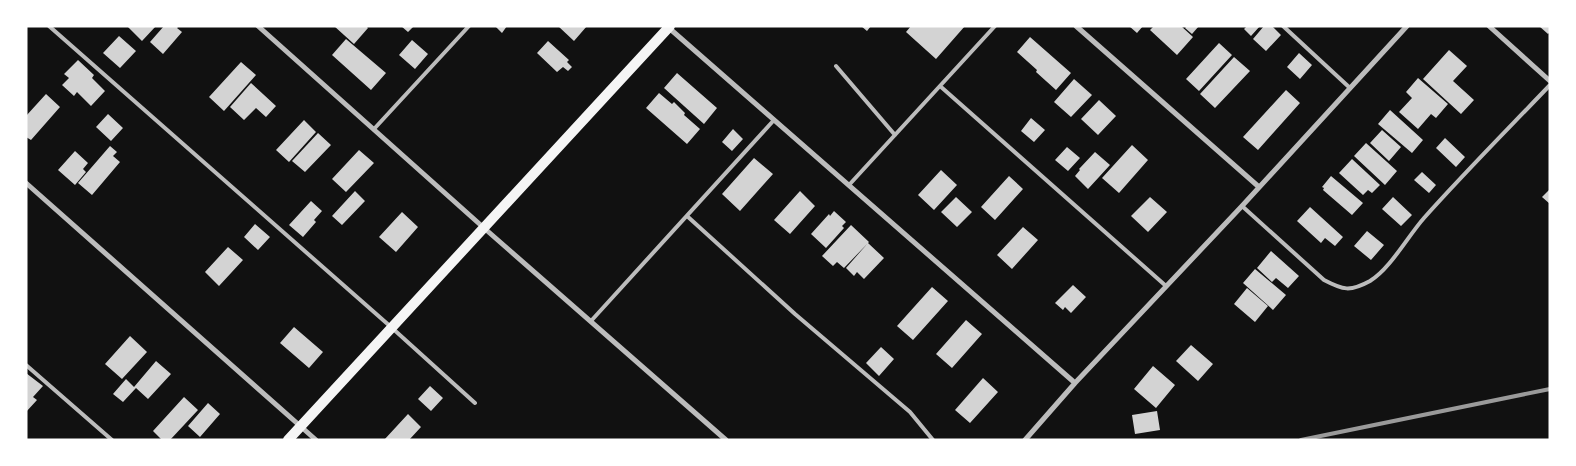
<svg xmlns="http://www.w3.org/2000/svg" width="1576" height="466" viewBox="0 0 1576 466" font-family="'Noto Sans',sans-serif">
	<rect width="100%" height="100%" fill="#111"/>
	<!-- building -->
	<path fill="#d3d3d3" d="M127 26H156L142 41Z
		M164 26H179L177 28 182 32 163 54 150 42Z
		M334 26H366L368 28 354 44Z
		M401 26H414L408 32Z
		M495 26H507L502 33Z
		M558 26H587L574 41Z
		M861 26H871L867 31Z
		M911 26H965L936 59 906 32Z
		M1129 26H1143L1137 33Z
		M1154 26H1181L1193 37 1177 55 1150 30Z
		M1187 26H1199L1192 34 1185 28Z
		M1247 26H1260L1251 36 1244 29Z
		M1264 26H1272L1281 35 1266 51 1253 39Z
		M1539 26H1550V32L1548 34Z
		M119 36 136 51 120 68 103 53Z
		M1030 37 1071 73 1056 90 1036 72 1037 70 1017 52Z
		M346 39 386 73 371 90 332 55Z
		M412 40 428 54 415 69 399 55Z
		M548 41 569 60 567 62 572 67 568 71 563 67 557 72 537 53Z
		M1219 43 1232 55 1199 91 1186 79Z
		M1449 50 1467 66 1453 81 1474 100 1461 114 1423 79Z
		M1299 53 1312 65 1300 79 1287 67Z
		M1234 57 1250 71 1215 108 1200 94Z
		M78 60 94 75 92 78 105 91 91 106 77 92 74 96 62 85 69 78 64 74Z
		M241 62 256 75 224 111 209 97Z
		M677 73 717 108 704 124 664 88Z
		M1418 78 1448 104 1436 118 1431 114 1418 129 1399 112 1412 98 1406 92Z
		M1074 79 1092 95 1071 117 1054 102Z
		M251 83 276 106 266 117 256 108 244 120 230 107Z
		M1286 90 1300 103 1258 150 1243 137Z
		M659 93 672 104 674 102 685 113 684 115 700 129 687 144 646 108Z
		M46 94 60 107 31 140 26 137V116Z
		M1099 100 1116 116 1098 135 1081 119Z
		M1390 110 1423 140 1412 153 1378 124Z
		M108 114 123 128 111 141 96 127Z
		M1031 118 1045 130 1034 142 1021 131Z
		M304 120 316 132 289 162 276 150Z
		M733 129 743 139 732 151 722 142Z
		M1382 130 1401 147 1389 161 1370 143Z
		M318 133 331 145 305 172 292 161Z
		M1445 138 1465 157 1456 167 1436 148Z
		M1366 143 1397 171 1385 185 1354 156Z
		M1132 145 1148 160 1119 193 1102 178Z
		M110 146 117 152 113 156 120 162 92 195 78 183Z
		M1067 147 1080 158 1068 171 1055 160Z
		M359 150 374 163 346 192 332 179Z
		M75 151 88 163 83 169 86 172 75 185 58 170Z
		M1095 152 1110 165 1088 189 1075 176 1080 170 1079 169Z
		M754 158 773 174 740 211 722 194Z
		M1352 159 1380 185 1372 193 1368 190 1363 195 1339 173Z
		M941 170 957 185 934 210 918 195Z
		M1422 172 1436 185 1429 193 1414 180Z
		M1009 176 1023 189 995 220 981 207Z
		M1331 176 1363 203 1352 215 1323 190 1324 188 1322 187Z
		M1550 189V204L1542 197Z
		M355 191 365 201 342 225 332 216Z
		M800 191 815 206 790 234 774 220Z
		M956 197 972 212 957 227 941 212Z
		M1150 197 1167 212 1148 232 1131 216Z
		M1393 197 1412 215 1401 226 1382 209Z
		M311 201 322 211 314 220 316 222 303 237 289 225Z
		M1310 207 1343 237 1335 246 1325 238 1321 243 1297 221Z
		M834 211 846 222 842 226 844 228 826 248 811 234 829 214 830 216Z
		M402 212 418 227 396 252 379 237Z
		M255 224 270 237 258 250 244 237Z
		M851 225 869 242 844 268 837 262 833 266 822 256Z
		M1023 227 1038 240 1012 269 997 255Z
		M1367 231 1384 245 1371 260 1354 246Z
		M868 243 884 258 864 279 857 272 854 276 846 268Z
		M228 247 243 260 219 286 205 272Z
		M1271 251 1299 276 1288 288 1276 278 1272 282 1257 268Z
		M1255 269 1286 295 1273 310 1243 283Z
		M1073 285 1086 297 1071 313 1065 307 1063 310 1055 303Z
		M932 287 948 301 913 340 897 326Z
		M1247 288 1268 306 1255 322 1234 304Z
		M966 320 982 334 952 368 936 354Z
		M294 327 323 352 309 368 280 343Z
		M130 336 147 352 122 379 105 364Z
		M1191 345 1213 364 1198 381 1176 361Z
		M881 347 894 359 879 376 866 363Z
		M156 361 171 374 148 399 136 388 123 402 113 394 126 379 134 387Z
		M1153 366 1175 385 1156 408 1134 389Z
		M26 373 43 386 33 397 37 400 26 412Z
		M983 378 998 392 970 423 955 410Z
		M430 386 443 398 431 411 418 399Z
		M184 397 198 410 170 440H162L153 431Z
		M208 403 220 414 200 437 188 426Z
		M1157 411 1160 430 1135 434 1132 415Z
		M408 414 421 427 409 440H384Z"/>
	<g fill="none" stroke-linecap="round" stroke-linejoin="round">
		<!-- service -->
		<path stroke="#bcbcbc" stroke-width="4" d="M49 26 391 327 475 403
			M1283 26 1350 88
			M836 66 895 135
			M940 86 1166 286
			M374 129 469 26
			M849 185 995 26
			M1242 206 1324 280C1343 290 1350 292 1370 281 1390 269 1408 236 1424 218 1465 172 1508 129 1550 85
			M687 216 795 314 910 412 933 440
			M591 321 774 120
			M26 365 112 440"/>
		<!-- minor -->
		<path stroke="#bcbcbc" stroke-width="5" d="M258 26 484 228 726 440
			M1076 26 1259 187
			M1489 26 1550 81
			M669 28 1075 383
			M26 183 316 440
			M1025 440 1075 383 1242 206 1407 26"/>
		<!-- secondary -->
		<path stroke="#f5f5f5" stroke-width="10" d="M288 440 670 26"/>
		<!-- rail -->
		<path stroke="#9a9a9a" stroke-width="4" d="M1301 440 1550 389"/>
	</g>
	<!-- border -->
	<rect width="1576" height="466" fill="none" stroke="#ffffff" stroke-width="55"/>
</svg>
